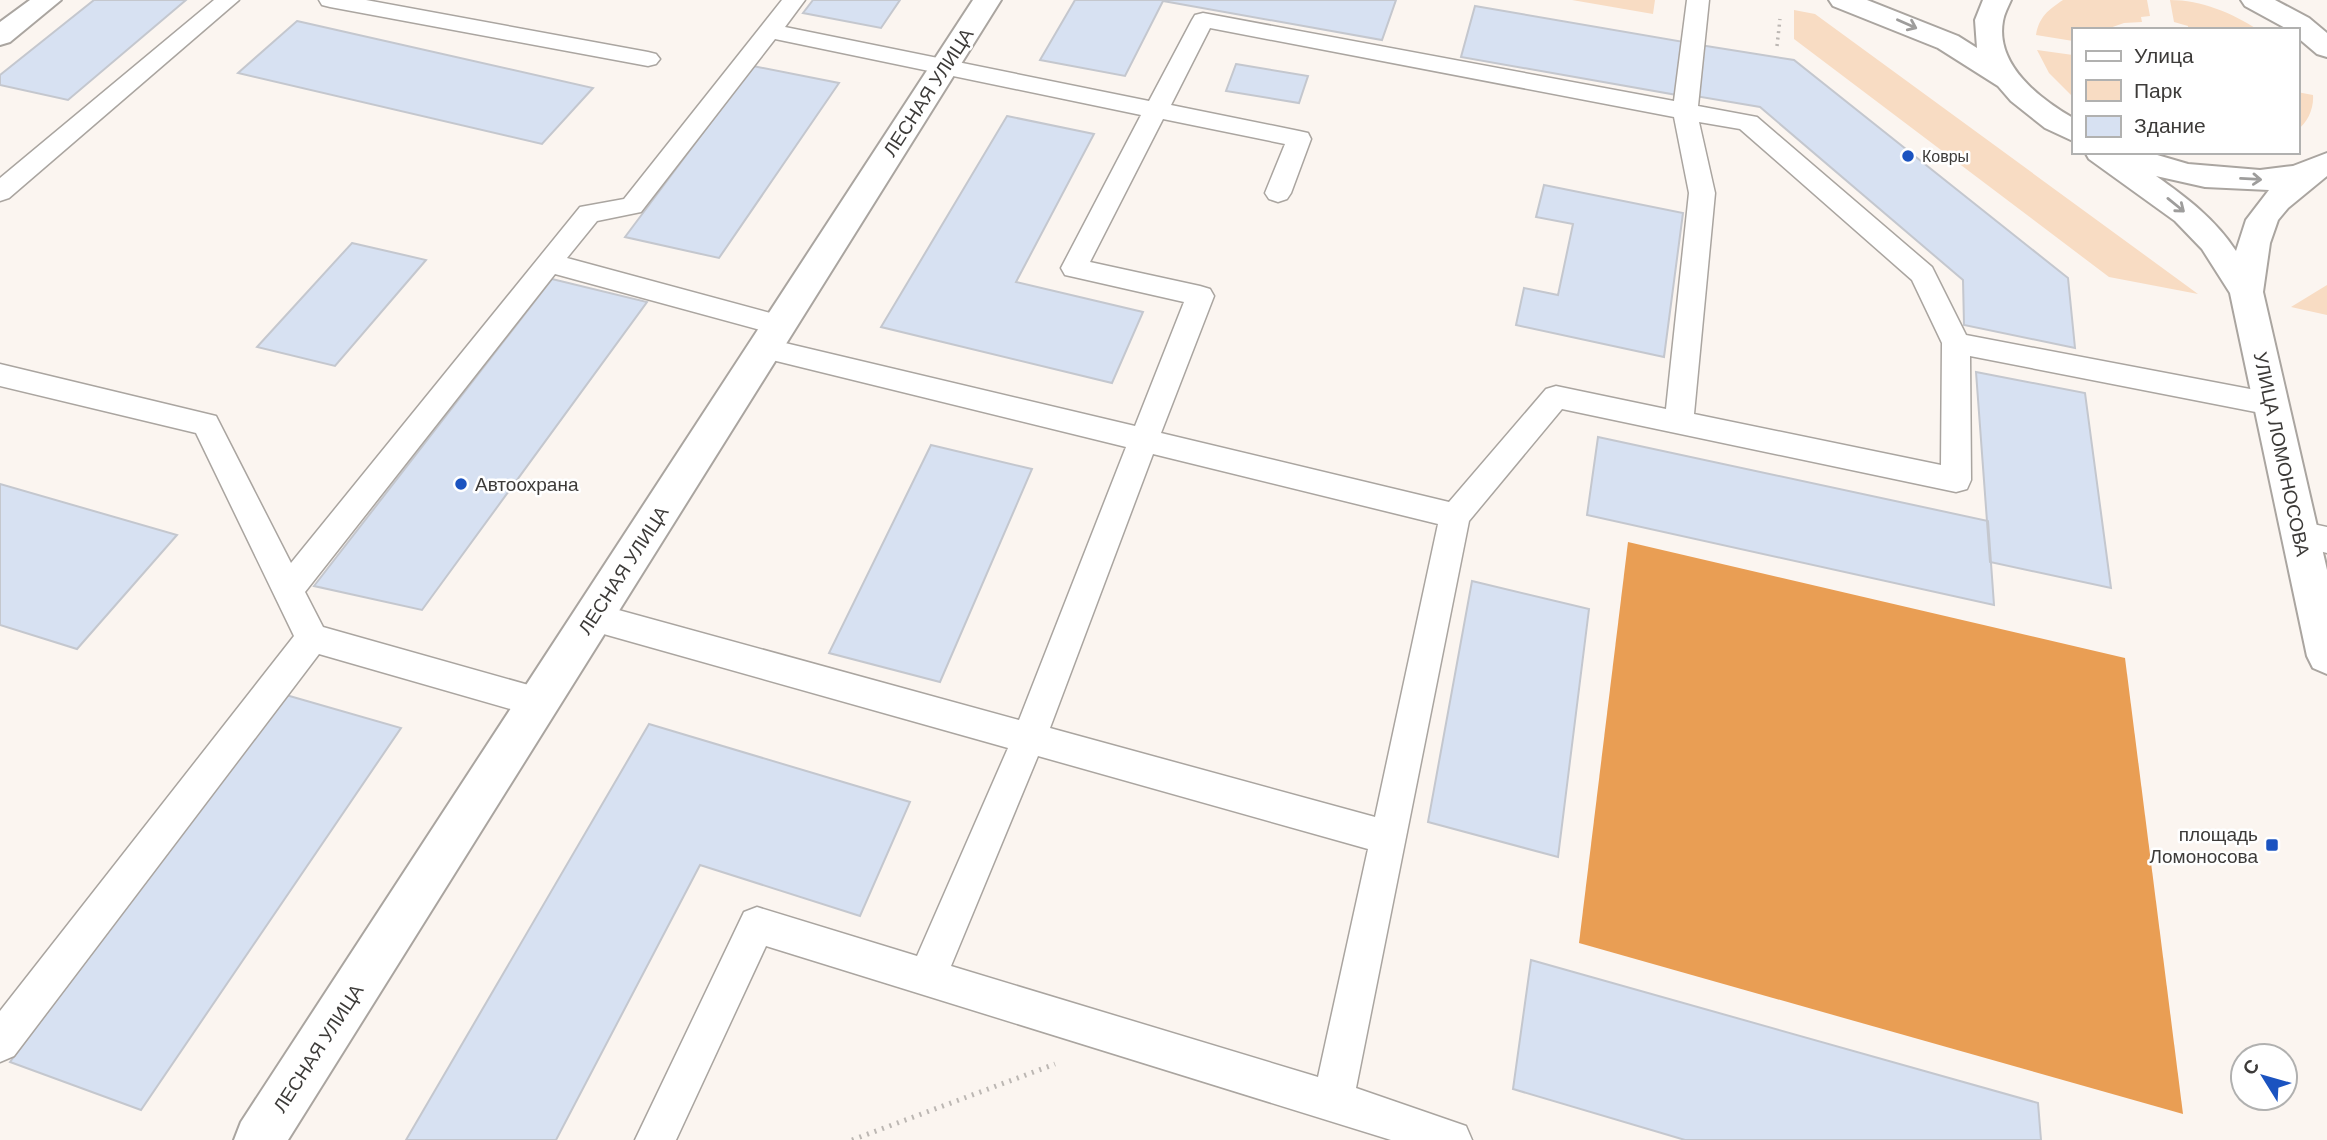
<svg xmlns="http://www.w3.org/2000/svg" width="2327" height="1140" viewBox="0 0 2327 1140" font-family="'DM Sans',sans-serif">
	<rect width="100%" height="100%" fill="#fbf5f0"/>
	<!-- green -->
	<path fill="#f8dcc3" d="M1572 0H1655L1653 14Z
		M2063 0H2147L2150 16 2141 17 2142 22 2124 23 2104 30H2073V41L2036 35C2039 17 2048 10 2063 0Z
		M2170 0C2201 0 2233 13 2258 30H2188V26L2174 22Z
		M1794 10 1815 14 2198 294 2109 277 1794 39Z
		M2037 50 2073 55V97L2049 73Z
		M2297 92 2313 95C2314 108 2308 123 2297 130Z
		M2327 285V315L2291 307Z"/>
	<!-- forest -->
	<path fill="#e99e54" d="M1628 542 2125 658 2183 1114 1579 943Z"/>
	<!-- building -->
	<path fill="#d7e1f2" stroke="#c4c7ce" stroke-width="2" d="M94 0H186L68 100 0 85V75Z
		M813 0H900L881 28 803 13Z
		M1075 0H1396L1382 40 1163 1 1125 76 1040 60Z
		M1475 6 1684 42 1677 95 1461 57Z
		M297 21 593 88 542 144 238 73Z
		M1700 45 1794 60 2068 278 2075 348 1964 325 1963 280 1760 107 1695 96Z
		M1236 64 1308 76 1299 103 1226 91Z
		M753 66 839 83 719 258 625 237Z
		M1007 116 1094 134 1016 282 1143 312 1112 383 881 327Z
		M1544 185 1683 213 1664 357 1516 325 1524 288 1558 295 1573 224 1536 217Z
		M352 243 426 260 335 366 257 347Z
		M552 279 647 302 422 610 314 586Z
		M1976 372 2085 393 2111 588 1990 562Z
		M1598 437 1988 521 1994 605 1587 515Z
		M931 445 1032 469 940 682 829 653Z
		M0 484 177 535 77 649 0 625Z
		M1472 581 1589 609 1558 857 1428 822Z
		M286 695 401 728 141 1110 10 1062Z
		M649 724 910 802 860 916 700 865 556 1140H406Z
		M1531 960 2038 1103 2041 1140H1685L1513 1089Z"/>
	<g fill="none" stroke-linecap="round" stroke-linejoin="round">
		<defs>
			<path id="service" d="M214 0H239L9 198 0 201V178Z
				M319 0H366L648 52 656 54 660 59 656 64 648 66 330 7 322 5Z
				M782 0H805L785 27 1149 101 1192 20 1195 15 1203 13 1674 101 1687 0H1709L1698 106 1757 117 1932 267 1966 335 2271 393 2281 396 2285 404 2281 412 2271 415 1970 356 1971 480 1967 489 1956 492 1562 409 1469 521 1356 1088 1466 1126 1472 1140H1391L766 946 676 1140H635L744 912 757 907 917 956 1008 748 593 631 582 627 577 617 582 607 593 603 1019 720 1126 447 764 358 754 355 750 348 754 341 764 338 1135 426 1184 302 1074 277 1065 275 1061 268 1141 115 775 39 641 212 597 221 567 258 789 318 793 325 789 332 779 335 555 274 305 592 323 627 550 691 555 702 550 713 538 717 319 654 14 1056 0 1062V1011L294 636 196 433 0 386V364L216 416 291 563 580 207 624 199ZM1210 28 1674 117 1689 193 1666 409 1556 386 1546 389 1449 502 1161 433 1214 296 1210 289 1200 286 1090 262 1163 119 1285 144 1265 193 1269 199 1278 202 1287 199 1291 193 1311 139 1308 133 1299 131 1171 105ZM1699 122 1740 129 1912 280 1942 343 1941 465 1694 414 1715 193ZM1153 454 1438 524 1375 817 1050 728ZM1038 756 1368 849 1318 1077 951 966Z
				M2299 521 2327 527V553L2288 543 2284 534 2288 525Z"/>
			<path id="minor" d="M30 0H61L10 42 0 45V22Z
				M973 0H1001L288 1140H234L241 1122Z"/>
			<path id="secondary" d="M1829 0H1867L1958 36 1977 48 1975 20 1983 0H2011C2008 7 2004 14 2003 21 1995 65 2040 99 2073 118V141L2045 128 2011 101 1998 86 1938 48 1833 6Z
				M2241 0H2275L2309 18 2327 33V57L2317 54 2297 37V30H2289L2245 6Z
				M2085 152H2147L2188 164 2260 170 2293 166 2327 153V176L2288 208 2278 220 2270 243 2263 292 2327 570V674L2313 668 2307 656 2230 293 2202 249 2175 221 2089 159ZM2156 176 2205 187 2269 190 2246 220 2236 251C2215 219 2187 198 2156 176Z"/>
		</defs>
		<!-- service casing -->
		<use href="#service" stroke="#aaa5a0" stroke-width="3"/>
		<!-- minor casing -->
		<use href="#minor" stroke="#aaa5a0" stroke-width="4"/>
		<!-- secondary casing -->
		<use href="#secondary" stroke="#aaa5a0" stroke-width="4"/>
		<!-- path-far1 -->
		<path stroke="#bcb7b3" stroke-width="3.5" stroke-dasharray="2 4.5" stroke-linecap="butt" d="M1777 46 1780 19"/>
		<!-- path -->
		<path stroke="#bcb7b3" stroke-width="5" stroke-dasharray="2 6" stroke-linecap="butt" d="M852 1140 1055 1064"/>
		<!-- service -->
		<use href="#service" fill="#fff" fill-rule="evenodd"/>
		<!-- minor -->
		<use href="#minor" fill="#fff" fill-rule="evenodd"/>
		<!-- secondary -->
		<use href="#secondary" fill="#fff" fill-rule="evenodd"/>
	</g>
	<!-- one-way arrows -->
	<defs><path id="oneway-shaft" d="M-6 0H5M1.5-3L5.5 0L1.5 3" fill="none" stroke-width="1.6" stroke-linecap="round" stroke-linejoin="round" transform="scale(1.75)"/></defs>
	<g stroke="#9e9d9c">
		<use href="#oneway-shaft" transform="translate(1907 24) rotate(24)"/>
		<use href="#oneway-shaft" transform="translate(2251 179) rotate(3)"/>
		<use href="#oneway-shaft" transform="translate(2176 205) rotate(39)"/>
	</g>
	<!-- markers -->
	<g fill="#1b53c0" stroke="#fff" stroke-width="2.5">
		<circle cx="1908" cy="156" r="7"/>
		<circle cx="461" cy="484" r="7"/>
		<rect x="2265" y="838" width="14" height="14" rx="3.5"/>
	</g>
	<g text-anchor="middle" stroke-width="5" stroke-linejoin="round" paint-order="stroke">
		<!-- far-poi labels -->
		<g font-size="16" fill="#3d3b39" stroke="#fff" text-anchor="start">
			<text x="1922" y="162">Ковры</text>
		</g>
		<!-- street labels -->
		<g font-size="19" fill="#3d3b39" stroke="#fff">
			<text transform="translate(928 92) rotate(-57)" y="7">ЛЕСНАЯ УЛИЦА</text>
			<text transform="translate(2282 454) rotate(78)" y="7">УЛИЦА ЛОМОНОСОВА</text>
			<text transform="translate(623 570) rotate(-57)" y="7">ЛЕСНАЯ УЛИЦА</text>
			<text transform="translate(318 1048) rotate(-57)" y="7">ЛЕСНАЯ УЛИЦА</text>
		</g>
		<!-- poi labels -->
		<g font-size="19" fill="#3d3b39" stroke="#fff" text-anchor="start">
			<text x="475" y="491">Автоохрана</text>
			<text x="2258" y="841" text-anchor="end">площадь<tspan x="2258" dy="22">Ломоносова</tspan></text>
		</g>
	</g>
	<!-- legend -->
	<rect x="2072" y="28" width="228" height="126" fill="#ffffff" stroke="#b1b1b0" stroke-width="2"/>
	<rect x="2086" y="51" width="35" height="10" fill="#ffffff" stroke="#b1b1b0" stroke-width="2"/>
	<text x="2134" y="63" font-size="21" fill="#3d3b39">Улица</text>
	<rect x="2086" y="80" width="35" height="21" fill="#f8dcc3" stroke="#b1b1b0" stroke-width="2"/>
	<text x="2134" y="98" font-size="21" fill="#3d3b39">Парк</text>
	<rect x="2086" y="116" width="35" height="21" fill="#d7e1f2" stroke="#b1b1b0" stroke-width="2"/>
	<text x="2134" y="133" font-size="21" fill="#3d3b39">Здание</text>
	<!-- north arrow -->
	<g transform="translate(2264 1077) rotate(307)"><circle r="33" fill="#ffffff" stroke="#b1b1b0" stroke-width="2"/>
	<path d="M0-5L12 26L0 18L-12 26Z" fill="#1b53c0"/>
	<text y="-10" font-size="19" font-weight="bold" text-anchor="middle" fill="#3d3b39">С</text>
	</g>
</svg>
